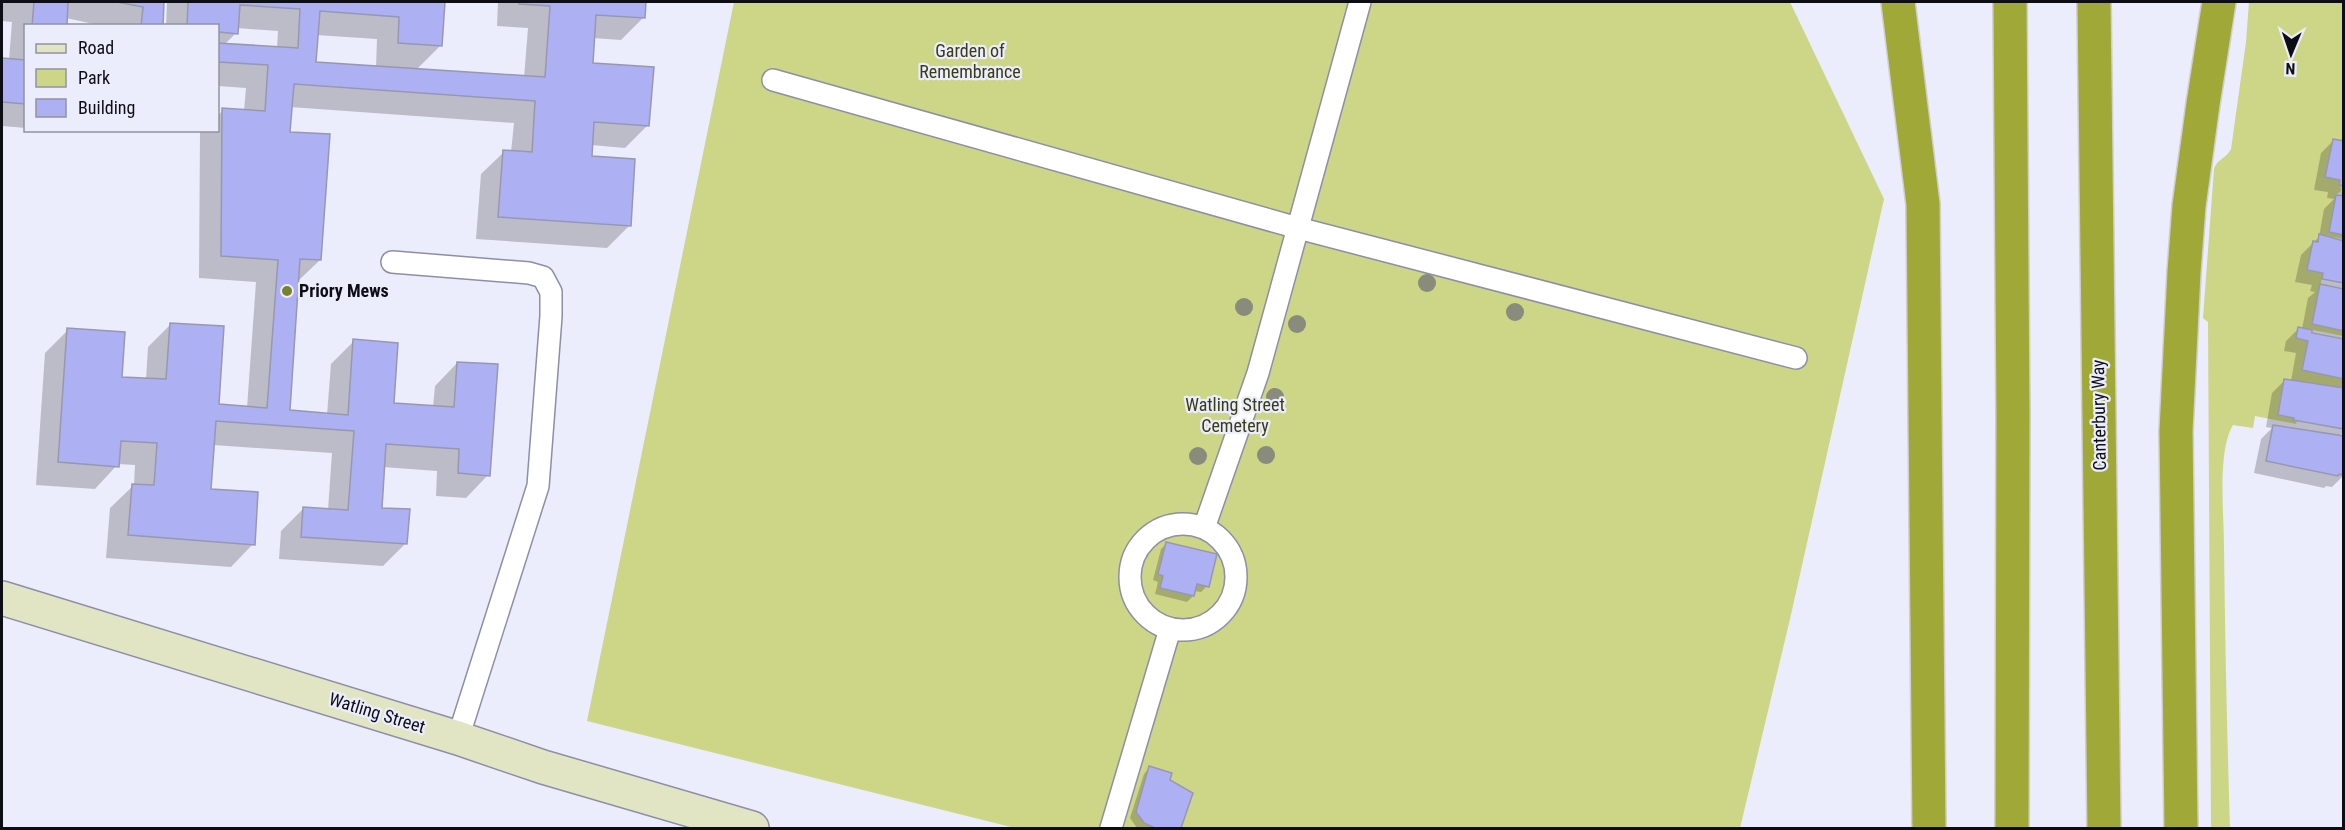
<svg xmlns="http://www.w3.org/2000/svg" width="2345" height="830" viewBox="0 0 2345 830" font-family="'Roboto Condensed',sans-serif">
	<rect width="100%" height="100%" fill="#ebecfc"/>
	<!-- green -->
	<path fill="#cdd586" d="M734 2H1790L1884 199 1790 619 1740 828H1015L587 721Z
		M2249 2H2343V141L2333 139 2325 177 2340 180 2341 191 2336 195 2329 232 2343 235V239L2319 234 2318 242 2313 241 2307 270 2323 273 2312 324 2343 331V336L2298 327 2296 338 2308 341 2302 370 2343 379V388L2284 379 2278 415 2294 418 2293 420 2297 421 2296 424 2255 416 2253 428 2233 425C2217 452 2224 514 2224 546 2225 640 2227 734 2230 828H2211L2208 322 2203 318 2214 169C2216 160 2227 158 2231 149L2246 42Z"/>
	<!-- shadow -->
	<path fill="#0003" fill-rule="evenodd" d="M2 2H162V26H103L66 18 65 26H26V128L2 126V60H9L12 22 2 21Z
		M167 2H444L441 45 416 70 524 78 528 28 497 26 498 2H644L643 18 621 40 593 38 592 64 648 125 625 148 591 145 590 157 630 225 607 248 476 239 481 174 504 152H511L514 123 290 107 289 133 320 260 297 282 288 412 327 415 331 364 354 341 392 404 433 407 435 386 457 363 488 475 466 498 436 496 437 471 383 467 380 509 406 543 383 566 279 559 281 531 304 508 328 510 332 453 213 445 210 490 253 544 231 567 106 558 110 508 134 485 135 465 118 464 95 489 36 485 45 353 68 330 121 378 146 380 148 347 171 324 217 406 247 408 256 282 199 278 200 133 203 130H218V116L223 110 244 111 246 88 218 86V26H166ZM237 28 278 31 277 48 224 45 236 33ZM316 35 377 39 376 67 314 63Z
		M2334 140 2344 142V432L2338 437 2344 436V475L2332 487 2326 486 2324 488 2254 473 2261 439 2272 428 2266 427 2272 393 2285 380 2291 381 2296 353 2284 351 2286 341 2298 329H2302L2308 298 2315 292 2310 291 2312 285 2295 282 2301 255 2319 237 2324 209 2334 199 2327 198 2328 192 2314 190 2321 153Z
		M1167 543 1207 586 1201 592 1194 591 1193 596 1187 602 1155 594 1158 582 1153 580 1161 549Z
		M1150 767 1191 793 1179 828H1137L1130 818 1144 774Z"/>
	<!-- building -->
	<path fill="#adb0f2" stroke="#9798b0" stroke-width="1.5" d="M34 2H68L67 26H32Z
		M117 2H164L163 26H141L143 7Z
		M188 2H445L442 46 398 43 399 17 320 11 316 62 545 77 550 6 519 4V2H646L645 18 596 15 593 63 654 67 649 126 594 122 592 156 635 159 631 226 498 217 503 150 532 152 535 101 294 84 290 132 330 134 321 260 300 259 290 410 348 415 353 339 398 343 394 403 454 407 457 362 498 364 490 476 458 473 459 449 386 444 382 508 410 509 407 544 301 537 303 507 348 510 354 431 216 421 211 489 258 492 255 545 128 535 132 484 154 485 157 443 121 441 119 467 58 462 67 328 125 332 122 377 166 379 170 323 224 326 219 404 267 408 278 260 221 256 222 108 265 111 268 65 218 62V43L298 48 300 9 240 5 238 34 218 32V26H187Z
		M2 58 26 60V104L2 102Z
		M2333 139 2344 141V186L2339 185 2340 180 2325 177Z
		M2336 195 2344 196V235L2329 232Z
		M2319 234 2344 241V283L2322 279 2323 273 2307 270 2313 241 2318 242Z
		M2320 284 2344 289V331L2312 324Z
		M2298 327 2312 330V333L2344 339V379L2302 370 2308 341 2296 338Z
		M2284 379 2344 388V429L2293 420 2294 418 2278 415Z
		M2273 425 2344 436V475L2339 474 2338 476 2266 461Z
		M1166 542 1217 554 1209 587 1197 584 1194 596 1160 588 1163 576 1158 574Z
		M1149 766 1172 773 1170 780 1193 793 1181 828H1152L1153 827 1144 823 1136 812Z"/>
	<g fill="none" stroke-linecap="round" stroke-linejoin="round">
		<defs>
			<path id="lane" d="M773 80 1298 228 1796 358
				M392 262 529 273 543 277 551 292V316L538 486 458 738
				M1130 577a53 53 0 1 1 106 0a53 53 0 1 1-106 0Z
				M1204 528 1258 373 1360 2
				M1111 828 1170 629"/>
			<path id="secondary" d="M2 598 458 738 543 767 752 828"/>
			<path id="highway" d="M1898 2 1923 204 1929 828
				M2010 2 2013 416 2012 828
				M2094 2 2104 828
				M2181 828 2176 431 2184 272 2189 206 2203 104 2219 2"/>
		</defs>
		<!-- lane casing -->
		<use href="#lane" stroke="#8d8fa6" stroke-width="24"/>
		<!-- secondary casing -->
		<use href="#secondary" stroke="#8d8fa6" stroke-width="36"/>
		<!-- highway casing -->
		<use href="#highway" stroke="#cfcfd0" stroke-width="36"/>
		<!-- lane -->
		<use href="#lane" stroke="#fff" stroke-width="21"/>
		<!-- secondary -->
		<use href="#secondary" stroke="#e2e5c3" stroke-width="33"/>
		<!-- highway -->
		<use href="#highway" stroke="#a0a937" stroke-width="33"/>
	</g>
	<!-- trees -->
	<g fill="#898b7c">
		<circle cx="1427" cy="283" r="9"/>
		<circle cx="1244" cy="307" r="9"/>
		<circle cx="1515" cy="312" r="9"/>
		<circle cx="1297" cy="324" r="9"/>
		<circle cx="1275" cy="397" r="9"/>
		<circle cx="1266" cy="455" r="9"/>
		<circle cx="1198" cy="456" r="9"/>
	</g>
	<!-- markers -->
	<circle fill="#7a812c" stroke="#ebecfc" stroke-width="2" cx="287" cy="291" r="6"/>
	<g text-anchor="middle" stroke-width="4.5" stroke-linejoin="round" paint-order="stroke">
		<!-- park labels -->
		<g font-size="18" fill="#383b14" stroke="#ebecfc">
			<text x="970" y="57">Garden of<tspan x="970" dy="21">Remembrance</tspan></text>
			<text x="1235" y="411">Watling Street<tspan x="1235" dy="21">Cemetery</tspan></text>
		</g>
		<!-- poi labels -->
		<g font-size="18" font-weight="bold" fill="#0d0d15" stroke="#ebecfc" text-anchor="start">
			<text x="299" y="297">Priory Mews</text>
		</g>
		<!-- street labels -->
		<g font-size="18" fill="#0d0d15" stroke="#ebecfc">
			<text transform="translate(2099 415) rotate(-91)" y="6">Canterbury Way</text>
			<text transform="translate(377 713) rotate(17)" y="6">Watling Street</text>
		</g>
	</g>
	<!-- border -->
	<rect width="2345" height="830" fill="none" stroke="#0d0d15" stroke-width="6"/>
	<!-- legend -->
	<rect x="24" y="24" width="195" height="108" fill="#ebecfc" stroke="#9293a0" stroke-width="1.5"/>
	<rect x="36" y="44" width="30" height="9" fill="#e2e5c3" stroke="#9293a0" stroke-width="1.5"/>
	<text x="78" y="54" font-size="18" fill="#0d0d15">Road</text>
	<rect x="36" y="69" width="30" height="18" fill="#cdd586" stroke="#9293a0" stroke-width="1.5"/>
	<text x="78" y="84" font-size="18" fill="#0d0d15">Park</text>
	<rect x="36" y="99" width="30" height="18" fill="#adb0f2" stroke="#9293a0" stroke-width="1.5"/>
	<text x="78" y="114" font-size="18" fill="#0d0d15">Building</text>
	<!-- north arrow -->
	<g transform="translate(2291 54) rotate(182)" stroke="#ebecfc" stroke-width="4.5" paint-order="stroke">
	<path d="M0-4.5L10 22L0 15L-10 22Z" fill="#0d0d15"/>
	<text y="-9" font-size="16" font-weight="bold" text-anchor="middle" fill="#0d0d15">N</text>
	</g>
</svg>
